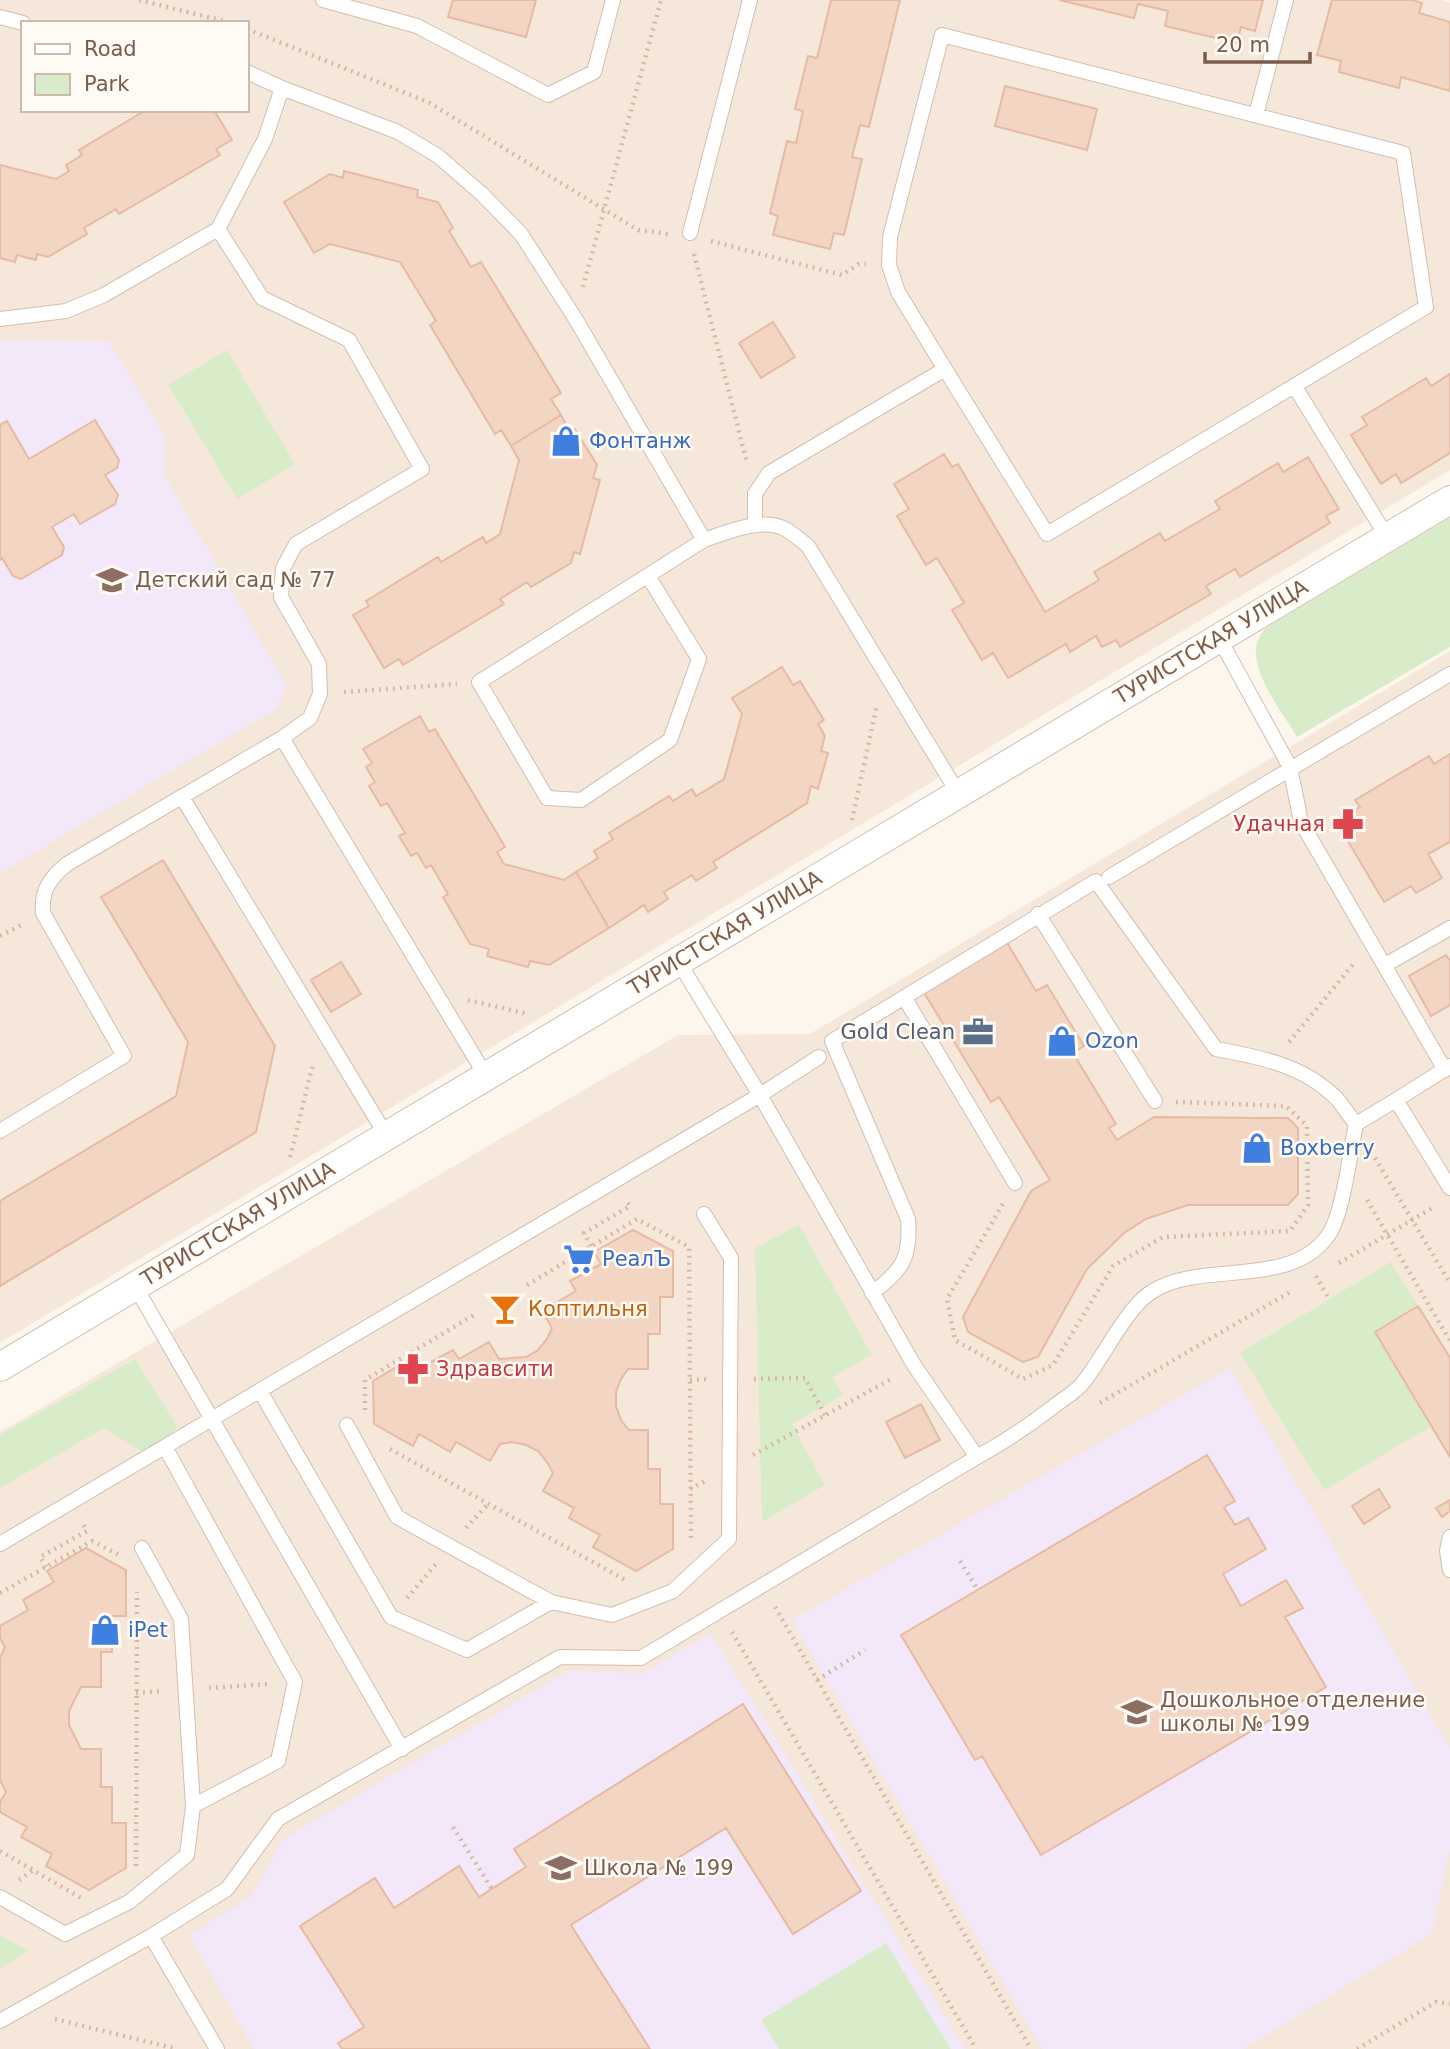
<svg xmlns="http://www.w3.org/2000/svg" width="1450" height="2049" viewBox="0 0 1450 2049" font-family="'DejaVu Sans',sans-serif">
	<rect width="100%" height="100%" fill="#fdf6ec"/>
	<!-- residential -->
	<path fill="#f5e8da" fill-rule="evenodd" d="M0 0H1441L1450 3V470L0 1343ZM23 23H247V110H23Z
		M1450 651V2049H0V1432L678 1035 810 1034Z"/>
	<!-- education -->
	<path fill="#f3e8fa" d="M0 340 109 341 164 434V474L286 685 278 708 0 873Z
		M1230 1368 1450 1748V1850L1431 1934 1244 2049H1042L792 1620Z
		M711 1633 965 2049H254L189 1936 252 1896 282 1840 568 1671 643 1673Z"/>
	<!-- green -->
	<path fill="#d8ecc9" d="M227 350 295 464 237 499 168 385Z
		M1450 518V647L1297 737C1283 713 1243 664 1260 636 1262 631 1268 627 1272 624Z
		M799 1225 872 1355 833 1377 843 1395 792 1424 825 1485 762 1522 755 1248Z
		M1391 1262 1418 1306 1375 1333 1431 1426 1324 1490 1240 1353Z
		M135 1359 178 1428 143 1452 104 1428 0 1488V1435Z
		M0 1935 28 1951 0 1969Z
		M886 1943 951 2049H779L761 2020Z"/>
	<!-- building -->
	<path fill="#f3d5c3" stroke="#e6bba3" stroke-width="2" d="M453 0H536L526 37 448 17Z
		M831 0H900L869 127 860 125 852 157 862 159 844 235 834 233 830 249 773 235 778 216 770 213 787 141 796 143 803 111 795 109 808 56 817 58Z
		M1059 0H1263L1255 31 1241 27 1237 43 1165 26 1168 11 1138 4 1134 18Z
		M1332 0H1412L1422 3 1419 13 1450 22V91L1401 77 1399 88 1339 72 1341 61 1317 55Z
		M1005 86 1097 109 1087 150 995 126Z
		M146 110H214L232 140 216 149 220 155 119 214 116 209 84 228 87 234 48 257 37 254 36 260 17 255 15 262 0 258V165L56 179 69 171 66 165 82 155 79 150Z
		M344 171 418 190 417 197 438 202 453 228 449 231 471 267 481 262 561 393 551 399 561 415 511 446 501 430 495 434 430 325 436 321 400 262 330 244 314 253 284 202 330 174 343 178Z
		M773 322 795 357 761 378 739 343Z
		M1450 374V453L1401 483 1396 474 1381 484 1351 435 1367 425 1362 417 1426 378 1431 386Z
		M561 415 570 432 575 429 597 465 593 478 600 480 580 554 574 552 571 563 531 587 527 582 500 599 504 604 403 665 399 659 384 668 353 615 369 606 366 601 438 557 441 562 483 537 486 543 500 534 519 460 511 446Z
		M95 420 119 460 117 468 105 475 118 495 115 504 80 524 74 514 52 527 64 547 62 555 21 579 13 576 2 558 0 560V425L7 421 29 459Z
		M944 454 952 467 958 464 1045 612 1099 580 1094 572 1160 533 1165 541 1220 509 1215 501 1278 463 1283 472 1308 457 1339 509 1326 516 1330 523 1240 577 1235 569 1206 586 1211 594 1120 647 1116 640 1102 647 1096 636 1070 652 1066 644 1008 678 993 653 982 660 952 610 964 603 948 576 937 558 926 565 897 516 909 509 894 484Z
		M782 667 793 685 800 681 824 720 818 724 825 736 821 751 828 753 818 789 811 786 807 803 713 862 717 868 696 881 692 875 664 892 668 899 648 912 644 905 609 928 576 872 598 858 594 851 613 839 609 833 669 796 673 801 692 789 696 796 724 779 742 714 732 698Z
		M420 716 429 732 435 729 505 847 497 852 504 864 564 880 576 872 609 928 549 965 530 961 528 967 487 956 489 949 470 944 443 897 448 894 431 865 426 868 417 853 411 856 399 836 405 833 387 803 381 806 369 786 375 782 366 767 372 763 363 749Z
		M1450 754V842L1428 854 1442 878 1416 893 1411 886 1384 902 1336 821 1360 807 1355 800 1429 756 1434 764Z
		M163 860 275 1046 256 1132 0 1286V1201L176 1096 188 1042 101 897Z
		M1006 941 1036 991 1047 985 1084 1046 1073 1053 1116 1124 1109 1128 1117 1140 1154 1117 1288 1118 1298 1128V1194L1288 1205H1188L1146 1219 1124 1233 1087 1269 1038 1357 1023 1362 968 1332 963 1317 1031 1191 1050 1180 999 1097 991 1102 923 991Z
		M1446 955 1450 961V1005L1431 1016 1409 976Z
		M341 962 361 994 331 1012 311 980Z
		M633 1230 673 1251V1297H660V1334H648V1369H628L621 1379 616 1392V1406L621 1420 629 1430H648V1469H660V1504H673V1549L636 1571 593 1547 600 1535 569 1518 574 1508 543 1491 553 1473 547 1462 538 1451 526 1445 512 1442 500 1444 490 1461 456 1442 450 1452 419 1434 413 1446 374 1424 373 1381 415 1356 422 1367 453 1350 459 1359 489 1342 499 1359 526 1357 538 1350 547 1339 552 1328 542 1311 576 1291 570 1281 601 1264 594 1252Z
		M1418 1306 1450 1358V1457L1375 1332Z
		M921 1404 940 1440 905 1458 886 1422Z
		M1207 1455 1235 1501 1224 1507 1235 1525 1248 1518 1266 1549 1223 1574 1241 1606 1286 1580 1303 1608 1285 1617 1326 1687 1041 1855 982 1756 975 1760 901 1635Z
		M1379 1489 1390 1507 1364 1524 1352 1506Z
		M1450 1500V1511L1442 1517 1436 1508Z
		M86 1548 126 1570V1616H112V1652H101V1687H81L69 1711V1725L81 1749H101V1787H112V1823H126V1868L89 1890 46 1866 52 1854 21 1837 27 1827 0 1812V1802L6 1792 0 1780V1658L5 1647 0 1638V1626L28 1610 23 1600 54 1582 47 1571Z
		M743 1704 861 1891 793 1934 726 1828 571 1925 650 2049H342L338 2043 364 2027 300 1926 375 1878 394 1908 459 1866 479 1897 526 1867 514 1849Z"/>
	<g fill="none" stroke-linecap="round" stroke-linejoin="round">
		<defs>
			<path id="service" d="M323 0 417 26 548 95 594 72 613 0
				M0 17 23 23
				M247 72 282 88 398 132 438 156 483 195 521 234 575 318 704 540
				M1256 115 1286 0
				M690 233 750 0
				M0 319 66 311 104 295 218 229 265 139 282 88
				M1295 387 1387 537
				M755 525V494L769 473 945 369 1047 534 1426 307 1403 153 942 35 890 237 889 265 898 292 945 369
				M648 576 699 659 670 740 581 800 547 798 479 682 704 540C727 532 762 517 785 529 793 533 801 541 808 546L958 793
				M1219 638 1290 767 1301 822 1445 1070
				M282 738 486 1076
				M182 797 386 1135
				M1109 877 1450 674
				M1038 914 1155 1101
				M678 961 760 1095 914 1365 977 1457C1008 1440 1030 1425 1057 1404 1065 1398 1075 1392 1082 1384 1103 1359 1126 1307 1153 1291 1203 1260 1288 1289 1327 1237 1343 1217 1350 1152 1356 1124L1396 1100
				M1385 965 1450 928
				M904 997 1015 1183
				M1450 1066 1396 1100 1450 1188
				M0 1131 124 1056 43 913C41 890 50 878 67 864L282 738 310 718 320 694 319 664 281 597 283 568 296 544 422 469 349 340 262 298 218 229
				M135 1286 402 1749
				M872 1293C903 1270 911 1257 908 1219L832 1041 1096 881 1216 1049C1260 1057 1303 1065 1336 1098 1343 1105 1349 1116 1356 1124
				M260 1391 391 1617 467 1650 551 1602 612 1615 673 1591 729 1539 731 1258 704 1214
				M347 1425 397 1517 551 1602
				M1450 1537 1447 1551 1450 1570
				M0 1544 760 1095 819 1057
				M142 1548 181 1619 193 1806
				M0 1897 65 1934 129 1902 187 1855 193 1806 278 1761 295 1682 165 1447
				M151 1936 217 2049
				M0 2021 151 1936 227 1889 278 1819 560 1657 641 1658 977 1457"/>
			<path id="minor" d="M0 1367 1450 500"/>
		</defs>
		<!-- service casing -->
		<use href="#service" stroke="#d1beb0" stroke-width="16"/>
		<!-- minor casing -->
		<use href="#minor" stroke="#d1beb0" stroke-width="30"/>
		<!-- path -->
		<path stroke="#d9b8a5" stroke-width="4.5" stroke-dasharray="2 5" stroke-linecap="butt" d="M139 0 232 23
			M247 29 428 102 638 230 668 234
			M711 241 842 275 859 264H866
			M694 254 747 463
			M583 287 661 0
			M344 692 457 684
			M852 820 877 705
			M0 936 21 925
			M468 1000 528 1014
			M1289 1042 1355 962
			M290 1157 313 1064
			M1375 1158 1450 1283
			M1367 1200 1450 1341
			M1003 1204 947 1299 955 1340 1023 1379 1053 1365 1113 1266 1163 1237 1290 1231 1308 1205 1307 1126 1286 1106 1176 1102
			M591 1246 584 1233 630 1206 627 1202
			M1339 1263 1434 1207
			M1316 1276 1329 1299
			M527 1285 637 1219 689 1247 691 1540
			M754 1379 805 1378 825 1415
			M690 1380 707 1379
			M1100 1403 1292 1291
			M365 1410V1380L474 1315
			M390 1449 627 1581
			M753 1455 893 1378
			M690 1489 705 1481
			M466 1528 488 1504
			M960 1561 978 1590
			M46 1567 40 1557 87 1531 83 1524
			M0 1593 92 1541 119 1555
			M407 1598 436 1564
			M775 1607 1031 2049
			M732 1632 976 2049
			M817 1680 865 1650
			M209 1688 270 1684
			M136 1693 162 1691
			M453 1827 492 1889
			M0 1851 81 1898
			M136 1866 137 1592
			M19 1880 33 1870
			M55 2019 177 2049
			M1357 2049 1436 2002 1450 2004"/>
		<!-- service -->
		<use href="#service" stroke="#fff" stroke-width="14"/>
		<!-- minor -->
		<use href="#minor" stroke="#fff" stroke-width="28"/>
	</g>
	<!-- icons -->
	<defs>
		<symbol id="shop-bare" viewBox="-9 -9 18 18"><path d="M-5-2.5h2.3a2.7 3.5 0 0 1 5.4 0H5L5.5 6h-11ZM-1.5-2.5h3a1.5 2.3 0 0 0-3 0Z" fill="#3f7fe0" stroke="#fffaf3" stroke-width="2.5" paint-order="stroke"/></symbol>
		<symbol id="school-bare" viewBox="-9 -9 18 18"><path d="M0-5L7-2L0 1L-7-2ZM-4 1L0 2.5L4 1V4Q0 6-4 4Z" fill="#8d6e63" stroke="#fffaf3" stroke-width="2.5" paint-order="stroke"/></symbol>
		<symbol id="pharmacy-bare" viewBox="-9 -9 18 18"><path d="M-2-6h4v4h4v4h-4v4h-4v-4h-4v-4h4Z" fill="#e0444e" stroke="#fffaf3" stroke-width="2.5" paint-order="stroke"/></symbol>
		<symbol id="office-bare" viewBox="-9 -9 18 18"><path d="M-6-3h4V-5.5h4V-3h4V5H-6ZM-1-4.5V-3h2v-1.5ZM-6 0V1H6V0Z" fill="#5c6f8a" stroke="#fffaf3" stroke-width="2.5" paint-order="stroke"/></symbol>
		<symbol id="supermarket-bare" viewBox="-9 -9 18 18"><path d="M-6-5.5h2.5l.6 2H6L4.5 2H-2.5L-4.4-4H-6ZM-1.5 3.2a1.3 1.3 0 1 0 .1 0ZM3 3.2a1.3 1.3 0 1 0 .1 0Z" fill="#3f7fe0" stroke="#fffaf3" stroke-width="2.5" paint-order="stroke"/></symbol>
		<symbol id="bar-bare" viewBox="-9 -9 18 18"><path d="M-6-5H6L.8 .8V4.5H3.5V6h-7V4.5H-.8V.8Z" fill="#e8710a" stroke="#fffaf3" stroke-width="2.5" paint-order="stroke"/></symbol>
	</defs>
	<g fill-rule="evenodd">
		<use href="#shop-bare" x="544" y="419" width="44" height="44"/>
		<use href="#school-bare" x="90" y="558" width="44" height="44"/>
		<use href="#pharmacy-bare" x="1326" y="802" width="44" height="44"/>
		<use href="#office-bare" x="956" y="1010" width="44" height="44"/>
		<use href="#shop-bare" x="1040" y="1019" width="44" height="44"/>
		<use href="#shop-bare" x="1235" y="1126" width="44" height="44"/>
		<use href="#supermarket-bare" x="557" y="1237" width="44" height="44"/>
		<use href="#bar-bare" x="483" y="1287" width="44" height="44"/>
		<use href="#pharmacy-bare" x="391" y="1347" width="44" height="44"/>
		<use href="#shop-bare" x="83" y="1608" width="44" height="44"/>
		<use href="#school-bare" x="1115" y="1690" width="44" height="44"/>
		<use href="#school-bare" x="539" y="1846" width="44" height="44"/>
	</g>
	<g text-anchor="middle" stroke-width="5" stroke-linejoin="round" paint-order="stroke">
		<!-- shop labels -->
		<g font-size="21" fill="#366cbe" stroke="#fffaf3" text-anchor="start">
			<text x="589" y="448">Фонтанж</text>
			<text x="1085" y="1048">Ozon</text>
			<text x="1280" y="1155">Boxberry</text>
			<text x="602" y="1266">РеалЪ</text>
			<text x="128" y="1637">iРet</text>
		</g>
		<!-- education labels -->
		<g font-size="21" fill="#785e54" stroke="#fffaf3" text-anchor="start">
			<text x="135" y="587">Детский сад № 77</text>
			<text x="1160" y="1707">Дошкольное отделение<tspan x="1160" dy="24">школы № 199</tspan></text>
			<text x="584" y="1875">Школа № 199</text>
		</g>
		<!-- street labels -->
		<g font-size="21" fill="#7a5c4d" stroke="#fffaf3">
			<text transform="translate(1211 642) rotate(-31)" y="7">ТУРИСТСКАЯ УЛИЦА</text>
			<text transform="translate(725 933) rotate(-31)" y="7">ТУРИСТСКАЯ УЛИЦА</text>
			<text transform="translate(238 1224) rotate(-31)" y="7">ТУРИСТСКАЯ УЛИЦА</text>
		</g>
		<!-- health labels -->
		<g font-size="21" fill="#be3a42" stroke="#fffaf3" text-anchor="end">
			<text x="1325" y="831">Удачная</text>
			<text x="436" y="1376" text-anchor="start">Здравсити</text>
		</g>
		<!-- service labels -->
		<g font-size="21" fill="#4e5e75" stroke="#fffaf3" text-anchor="end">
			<text x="955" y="1039">Gold Clean</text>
		</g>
		<!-- food labels -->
		<g font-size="21" fill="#c56008" stroke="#fffaf3" text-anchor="start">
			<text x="528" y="1316">Коптильня</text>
		</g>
	</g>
	<!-- legend -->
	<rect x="21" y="21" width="228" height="91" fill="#fffaf3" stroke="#cabbb1" stroke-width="2"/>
	<rect x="35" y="44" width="35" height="10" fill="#ffffff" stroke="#cabbb1" stroke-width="2"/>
	<text x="84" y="56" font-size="21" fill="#7a5c4d">Road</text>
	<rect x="35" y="74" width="35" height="21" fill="#d8ecc9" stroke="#cabbb1" stroke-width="2"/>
	<text x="84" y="91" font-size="21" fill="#7a5c4d">Park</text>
	<!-- scale -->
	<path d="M1205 52v10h105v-10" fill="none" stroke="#7a5c4d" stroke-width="3.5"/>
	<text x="1216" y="52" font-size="21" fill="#7a5c4d" stroke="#fffaf3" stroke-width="5" paint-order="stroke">20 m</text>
</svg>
